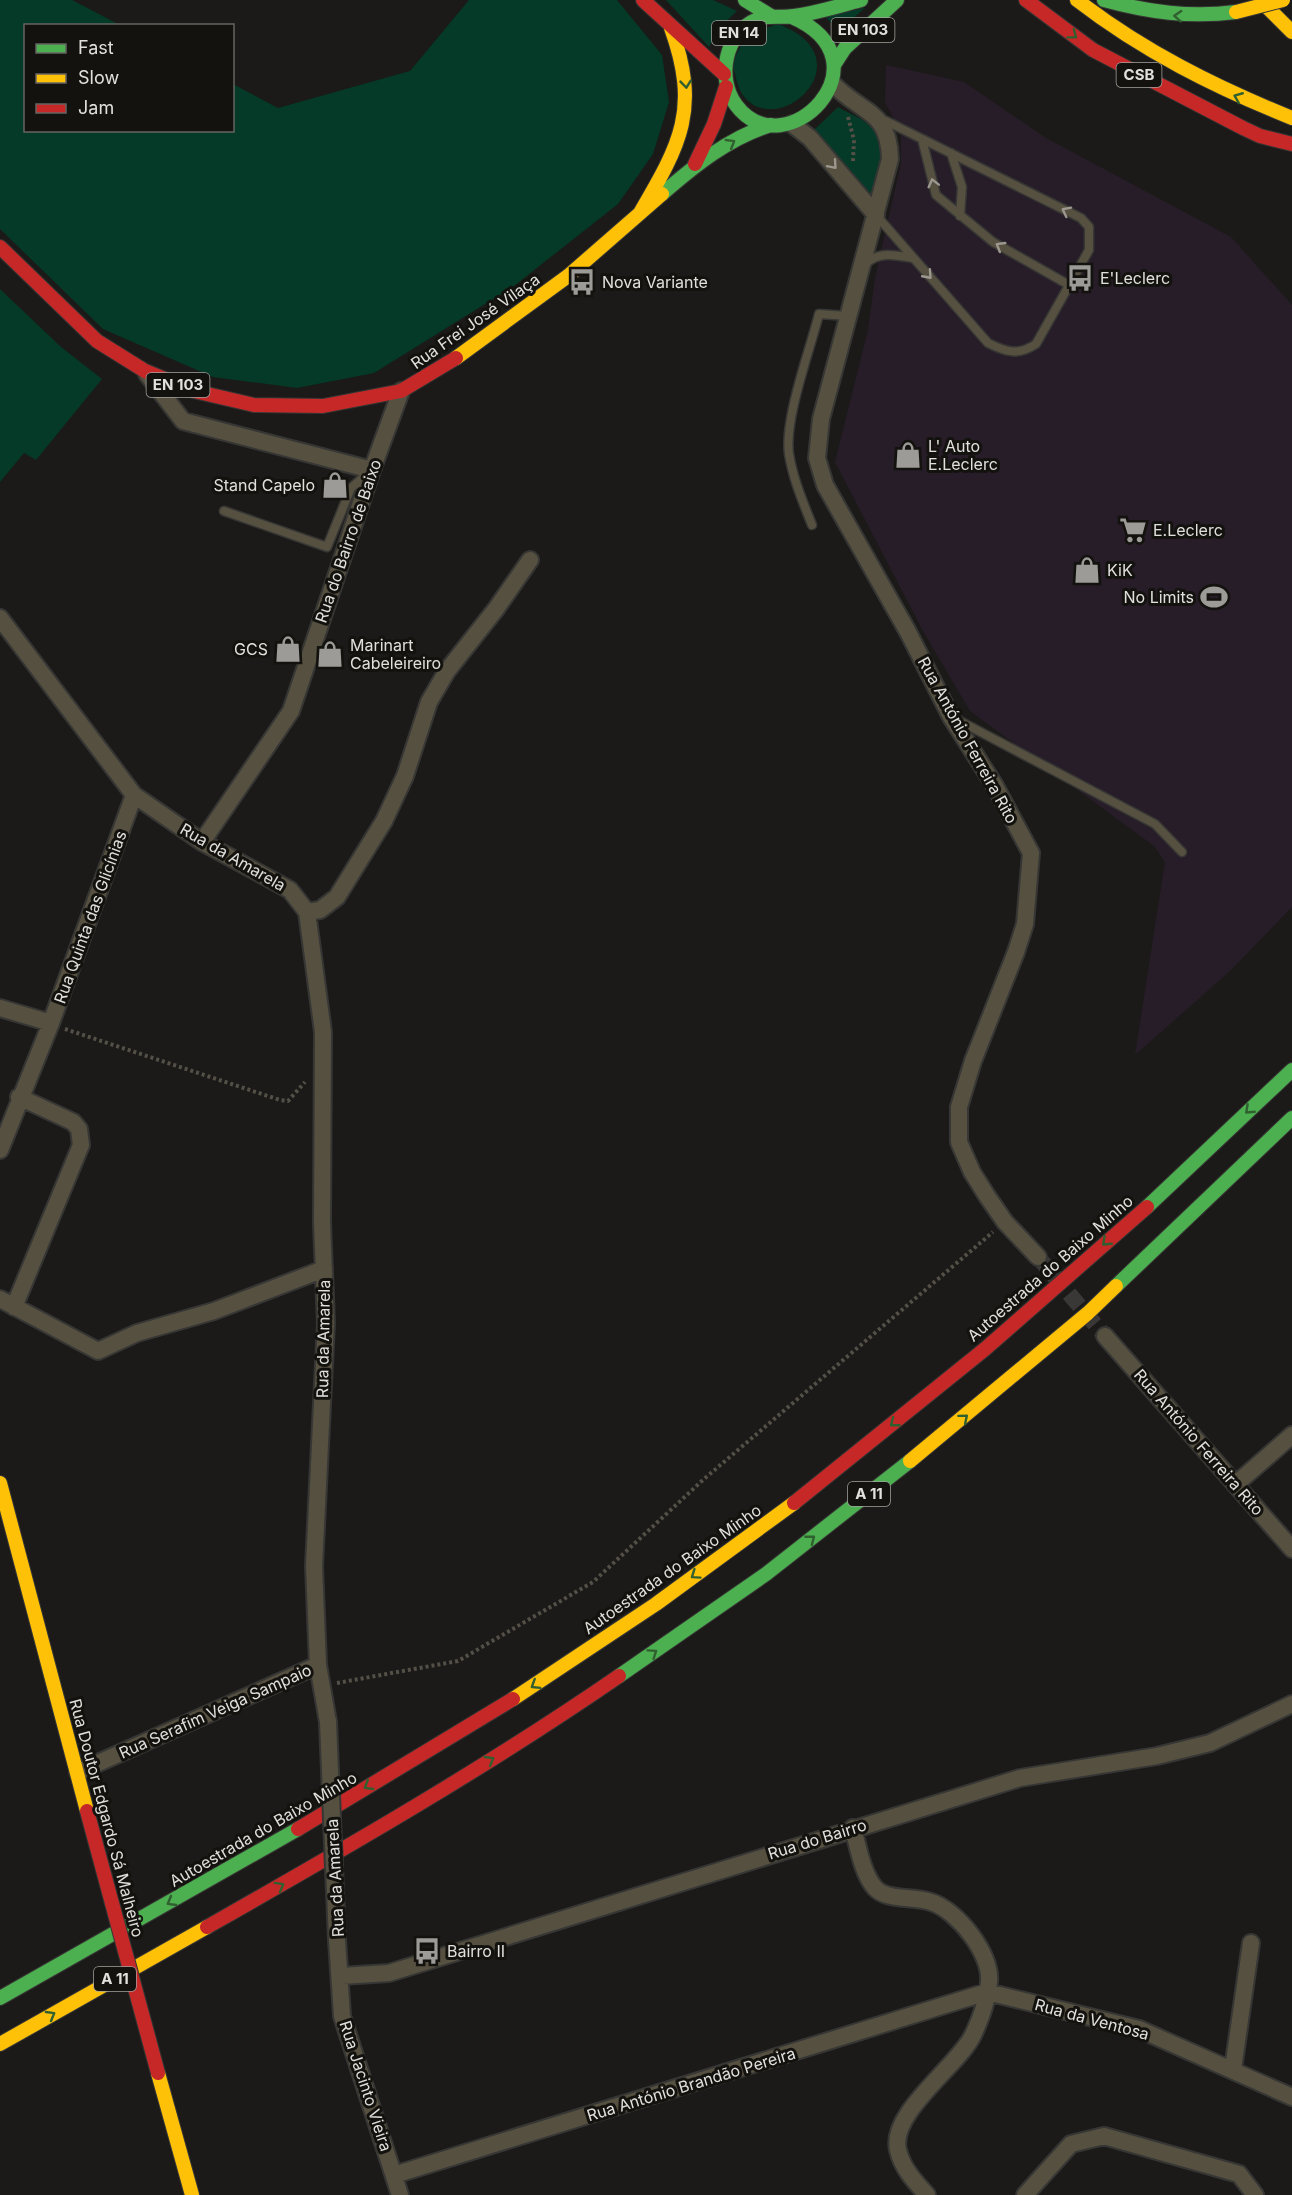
<svg xmlns="http://www.w3.org/2000/svg" width="1292" height="2195" viewBox="0 0 1292 2195" font-family="Inter,sans-serif">
	<rect width="100%" height="100%" fill="#1b1a18"/>
	<!-- commercial -->
	<path fill="#271d28" d="M886 65 964 82 1046 138 1231 237 1292 305V907L1230 971 1135 1055 1165 862 1154 846 970 711 923 631 835 462 868 330 875 278 901 163V133L885 102Z"/>
	<!-- green -->
	<path fill="#043a27" d="M0 0H72L120 25 26 26V130H232L233 84 278 108 410 71 469 0H617L662 55 669 102 653 154 618 204 514 286 374 373 297 388 213 377 103 329 0 229Z
		M666 0H713L737 11 720 27 709 47Z
		M865 8 838 31 825 16Z
		M778 24C869 58 777 144 742 94 737 86 735 72 732 63L747 34Z
		M838 107C848 113 860 117 868 124 890 141 879 175 875 198L813 131Z
		M0 289 61 347 102 379 36 460 24 453 0 482Z"/>
	<g fill="none" stroke-linecap="round" stroke-linejoin="round">
		<!-- street-tunnel -->
		<path stroke="#393836" stroke-width="16" stroke-dasharray="16 8" stroke-linecap="butt" d="M1038 1257 1105 1336"/>
		<defs>
			<path id="lane" d="M922 139 936 195 993 242 1069 285
				M951 153 962 187 960 216
				M876 215 988 343C1006 352 1018 356 1036 344L1089 250V227L1081 218 880 118
				M866 264C878 251 896 255 912 258
				M224 511 327 547 351 488 367 474
				M812 525C803 502 793 479 789 454 784 419 810 350 819 314L848 316
				M956 719 1155 824 1182 852"/>
			<path id="street" d="M833 84C862 114 889 110 890 159L821 419 817 458 825 485 908 632 951 717 995 786 1031 853 1025 924 1016 952 973 1061 959 1107V1142L972 1172 987 1196 1005 1222 1038 1257
				M792 124 810 138 876 215
				M147 374 183 421 372 470
				M0 618 134 795 202 842 290 890 307 912 323 1032 322 1223 326 1323 314 1566 318 1665 328 1722
				M202 842 291 711 372 470 401 391
				M307 912 320 910 337 897 384 821 405 776 429 702 447 671 496 609 530 560
				M0 1008 51 1023
				M0 1150 51 1023 134 795
				M0 1299 98 1351 137 1333 214 1311 324 1269
				M14 1307 81 1145 79 1129 73 1122 19 1097
				M1105 1336 1292 1549
				M1236 1484 1292 1435
				M78 1772 318 1665
				M853 1828C858 1846 862 1873 875 1888 887 1901 914 1896 931 1902 957 1910 992 1954 989 1982 988 1998 980 2020 973 2035 958 2066 889 2113 898 2150 902 2168 915 2182 927 2195
				M337 1940 342 2016 400 2195
				M341 1976 389 1973 1020 1778 1157 1756 1210 1743 1292 1704
				M987 1992 1139 2029 1292 2097
				M1233 2069 1251 1943
				M394 2175 987 1992
				M1025 2195 1071 2144 1104 2136 1239 2174 1255 2195"/>
			<path id="fast" d="M745 0 771 16
				M1104 0C1148 12 1190 18 1236 12
				M792 17C893 61 785 171 736 105 716 78 725 32 758 19 769 15 782 18 794 16 817 13 839 6 861 0
				M834 65 845 48 897 0
				M662 194C694 166 730 137 771 125
				M1147 1207 1292 1070
				M1116 1286 1292 1118
				M619 1676 766 1574 910 1461
				M0 1998 298 1829"/>
			<path id="slow" d="M1077 0C1143 51 1215 87 1292 118
				M1260 0 1292 32
				M640 213C681 143 700 109 671 28
				M456 358 568 276 662 194
				M910 1461 1088 1313 1116 1286
				M0 1483 87 1811
				M513 1699 656 1604 794 1503
				M0 2044 207 1927
				M158 2073 192 2195"/>
			<path id="jam" d="M643 0 724 74
				M1026 0 1093 50 1243 128 1260 136 1292 144
				M695 164 714 124 726 87
				M0 247 97 341 145 371 194 391 254 405 323 406 401 391 456 358
				M794 1503 985 1349 1147 1207
				M298 1829 513 1699
				M207 1927C346 1848 487 1767 619 1676"/>
		</defs>
		<!-- lane casing -->
		<use href="#lane" stroke="#363634" stroke-width="11"/>
		<!-- street casing -->
		<use href="#street" stroke="#363634" stroke-width="20"/>
		<!-- fast casing -->
		<use href="#fast" stroke="#363634" stroke-width="16"/>
		<!-- slow casing -->
		<use href="#slow" stroke="#363634" stroke-width="16"/>
		<!-- jam casing -->
		<use href="#jam" stroke="#363634" stroke-width="16"/>
		<!-- path -->
		<path stroke="#545047" stroke-width="4" stroke-dasharray="3 3" stroke-linecap="butt" d="M848 117 854 140 853 161
			M65 1029 280 1100 288 1101 305 1082
			M337 1683 458 1661 593 1582 704 1479 993 1232"/>
		<!-- lane -->
		<use href="#lane" stroke="#565041" stroke-width="8"/>
		<!-- street -->
		<use href="#street" stroke="#565041" stroke-width="16"/>
		<!-- fast -->
		<use href="#fast" stroke="#4caf50" stroke-width="14"/>
		<!-- slow -->
		<use href="#slow" stroke="#ffc107" stroke-width="14"/>
		<!-- jam -->
		<use href="#jam" stroke="#c62828" stroke-width="14"/>
		<defs>
			<path id="street-bridge" d="M328 1722 337 1940"/>
			<path id="slow-bridge" d="M1236 12 1283 0"/>
			<path id="jam-bridge" d="M87 1811 158 2073"/>
		</defs>
		<!-- street-bridge casing -->
		<use href="#street-bridge" stroke="#363634" stroke-width="20" stroke-linecap="butt"/>
		<!-- slow-bridge casing -->
		<use href="#slow-bridge" stroke="#363634" stroke-width="16" stroke-linecap="butt"/>
		<!-- jam-bridge casing -->
		<use href="#jam-bridge" stroke="#363634" stroke-width="16" stroke-linecap="butt"/>
		<!-- street-bridge -->
		<use href="#street-bridge" stroke="#565041" stroke-width="16"/>
		<!-- slow-bridge -->
		<use href="#slow-bridge" stroke="#ffc107" stroke-width="14"/>
		<!-- jam-bridge -->
		<use href="#jam-bridge" stroke="#c62828" stroke-width="14"/>
	</g>
	<!-- one-way arrows -->
	<defs><path id="oneway-chevron" d="M-2-3.5L2.5 0L-2 3.5" fill="none" stroke-width="1.6" stroke-linecap="round" stroke-linejoin="round" transform="scale(1.5)"/></defs>
	<g stroke="#30602f">
		<use href="#oneway-chevron" transform="translate(1178 16) rotate(-177)"/>
		<use href="#oneway-chevron" transform="translate(1073 35) rotate(37)"/>
		<use href="#oneway-chevron" transform="translate(686 84) rotate(84)"/>
		<use href="#oneway-chevron" transform="translate(1238 97) rotate(-158)"/>
		<use href="#oneway-chevron" transform="translate(731 143) rotate(-31)"/>
		<use href="#oneway-chevron" transform="translate(1249 1110) rotate(137)"/>
		<use href="#oneway-chevron" transform="translate(1106 1242) rotate(137)"/>
		<use href="#oneway-chevron" transform="translate(964 1418) rotate(-40)"/>
		<use href="#oneway-chevron" transform="translate(894 1423) rotate(142)"/>
		<use href="#oneway-chevron" transform="translate(811 1539) rotate(-38)"/>
		<use href="#oneway-chevron" transform="translate(695 1575) rotate(145)"/>
		<use href="#oneway-chevron" transform="translate(653 1653) rotate(-35)"/>
		<use href="#oneway-chevron" transform="translate(535 1685) rotate(148)"/>
		<use href="#oneway-chevron" transform="translate(490 1760) rotate(-31)"/>
		<use href="#oneway-chevron" transform="translate(368 1786) rotate(149)"/>
		<use href="#oneway-chevron" transform="translate(280 1886) rotate(-29)"/>
		<use href="#oneway-chevron" transform="translate(171 1902) rotate(150)"/>
		<use href="#oneway-chevron" transform="translate(51 2015) rotate(-30)"/>
	</g>
	<g stroke="#9c988f">
		<use href="#oneway-chevron" transform="translate(833 165) rotate(49)"/>
		<use href="#oneway-chevron" transform="translate(933 183) rotate(-104)"/>
		<use href="#oneway-chevron" transform="translate(1066 211) rotate(-153)"/>
		<use href="#oneway-chevron" transform="translate(1000 246) rotate(-149)"/>
		<use href="#oneway-chevron" transform="translate(928 275) rotate(48)"/>
	</g>
	<!-- icons -->
	<defs>
		<symbol id="bus-bare" viewBox="-9 -9 18 18"><path d="M-5-6H5V4H4V6H2V4H-2V6H-4V4H-5ZM-3.5-4V0h7V-4ZM-3.5 1.2v1.5H-2V1.2ZM2 1.2v1.5H3.5V1.2Z" fill="#9c9b98" stroke="#13120e" stroke-width="2.5" paint-order="stroke"/></symbol>
		<symbol id="shop-bare" viewBox="-9 -9 18 18"><path d="M-5-2.5h2.3a2.7 3.5 0 0 1 5.4 0H5L5.5 6h-11ZM-1.5-2.5h3a1.5 2.3 0 0 0-3 0Z" fill="#9c9b98" stroke="#13120e" stroke-width="2.5" paint-order="stroke"/></symbol>
		<symbol id="supermarket-bare" viewBox="-9 -9 18 18"><path d="M-6-5.5h2.5l.6 2H6L4.5 2H-2.5L-4.4-4H-6ZM-1.5 3.2a1.3 1.3 0 1 0 .1 0ZM3 3.2a1.3 1.3 0 1 0 .1 0Z" fill="#9c9b98" stroke="#13120e" stroke-width="2.5" paint-order="stroke"/></symbol>
		<symbol id="stadium-bare" viewBox="-9 -9 18 18"><path d="M0-5a6.5 5 0 1 0 0 10a6.5 5 0 1 0 0-10ZM-3.5-1.8h7v3.6h-7Z" fill="#9c9b98" stroke="#13120e" stroke-width="2.5" paint-order="stroke"/></symbol>
	</defs>
	<g fill-rule="evenodd">
		<use href="#bus-bare" x="1061" y="259" width="38" height="38"/>
		<use href="#bus-bare" x="563" y="263" width="38" height="38"/>
		<use href="#shop-bare" x="889" y="436" width="38" height="38"/>
		<use href="#shop-bare" x="316" y="466" width="38" height="38"/>
		<use href="#supermarket-bare" x="1114" y="511" width="38" height="38"/>
		<use href="#shop-bare" x="1068" y="551" width="38" height="38"/>
		<use href="#stadium-bare" x="1195" y="578" width="38" height="38"/>
		<use href="#shop-bare" x="269" y="630" width="38" height="38"/>
		<use href="#shop-bare" x="311" y="635" width="38" height="38"/>
		<use href="#bus-bare" x="408" y="1932" width="38" height="38"/>
	</g>
	<g text-anchor="middle" stroke-width="6" stroke-linejoin="round" paint-order="stroke">
		<!-- shield labels -->
		<g fill="#13120e" stroke="#a3a29f" stroke-width="1.5">
			<rect x="831.5" y="18" width="63" height="24" rx="4.5"/>
			<rect x="712" y="21" width="54" height="24" rx="4.5"/>
			<rect x="1116.5" y="63" width="45" height="24" rx="4.5"/>
			<rect x="146.5" y="373" width="63" height="24" rx="4.5"/>
			<rect x="848" y="1482" width="42" height="24" rx="4.5"/>
			<rect x="94" y="1967" width="42" height="24" rx="4.5"/>
		</g>
		<g font-size="15" font-weight="bold" fill="#e1e0dd">
			<text x="863" y="35">EN 103</text>
			<text x="739" y="38">EN 14</text>
			<text x="1139" y="80">CSB</text>
			<text x="178" y="390">EN 103</text>
			<text x="869" y="1499">A 11</text>
			<text x="115" y="1984">A 11</text>
		</g>
		<!-- poi labels -->
		<g font-size="16" fill="#e1e0dd" stroke="#13120e" text-anchor="start">
			<text x="1100" y="284">E'Leclerc</text>
			<text x="602" y="288">Nova Variante</text>
			<text x="928" y="452">L' Auto<tspan x="928" dy="18">E.Leclerc</tspan></text>
			<text x="315" y="491" text-anchor="end">Stand Capelo</text>
			<text x="1153" y="536">E.Leclerc</text>
			<text x="1107" y="576">KiK</text>
			<text x="1194" y="603" text-anchor="end">No Limits</text>
			<text x="350" y="651">Marinart<tspan x="350" dy="18">Cabeleireiro</tspan></text>
			<text x="268" y="655" text-anchor="end">GCS</text>
			<text x="447" y="1957">Bairro II</text>
		</g>
		<!-- street labels -->
		<g font-size="16" fill="#e1e0dd" stroke="#13120e">
			<text transform="translate(475 321) rotate(-35)" y="6">Rua Frei José Vilaça</text>
			<text transform="translate(348 541) rotate(-71)" y="6">Rua do Bairro de Baixo</text>
			<text transform="translate(968 740) rotate(61)" y="6">Rua António Ferreira Rito</text>
			<text transform="translate(233 857) rotate(30)" y="6">Rua da Amarela</text>
			<text transform="translate(90 917) rotate(-70)" y="6">Rua Quinta das Glicínias</text>
			<text transform="translate(1050 1268) rotate(-41)" y="6">Autoestrada do Baixo Minho</text>
			<text transform="translate(323 1339) rotate(-89)" y="6">Rua da Amarela</text>
			<text transform="translate(1199 1442) rotate(49)" y="6">Rua António Ferreira Rito</text>
			<text transform="translate(672 1569) rotate(-35)" y="6">Autoestrada do Baixo Minho</text>
			<text transform="translate(215 1711) rotate(-24)" y="6">Rua Serafim Veiga Sampaio</text>
			<text transform="translate(107 1818) rotate(75)" y="6">Rua Doutor Edgardo Sá Malheiro</text>
			<text transform="translate(263 1829) rotate(-30)" y="6">Autoestrada do Baixo Minho</text>
			<text transform="translate(817 1839) rotate(-17)" y="6">Rua do Bairro</text>
			<text transform="translate(335 1878) rotate(-93)" y="6">Rua da Amarela</text>
			<text transform="translate(1092 2019) rotate(15)" y="6">Rua da Ventosa</text>
			<text transform="translate(691 2084) rotate(-17)" y="6">Rua António Brandão Pereira</text>
			<text transform="translate(366 2086) rotate(72)" y="6">Rua Jacinto Vieira</text>
		</g>
	</g>
	<!-- legend -->
	<rect x="24" y="24" width="210" height="108" fill="#13120e" stroke="#656461" stroke-width="1.5"/>
	<rect x="36" y="44" width="30" height="9" fill="#4caf50" stroke="#656461" stroke-width="1.5"/>
	<text x="78" y="54" font-size="18" fill="#e1e0dd">Fast</text>
	<rect x="36" y="74" width="30" height="9" fill="#ffc107" stroke="#656461" stroke-width="1.5"/>
	<text x="78" y="84" font-size="18" fill="#e1e0dd">Slow</text>
	<rect x="36" y="104" width="30" height="9" fill="#c62828" stroke="#656461" stroke-width="1.5"/>
	<text x="78" y="114" font-size="18" fill="#e1e0dd">Jam</text>
</svg>
